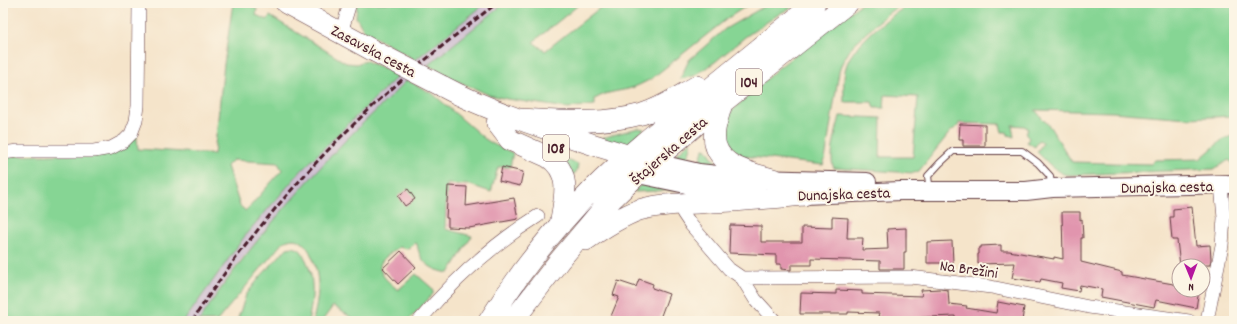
<svg xmlns="http://www.w3.org/2000/svg" width="1237" height="324" viewBox="0 0 1237 324" font-family="Dekko,sans-serif">
	<rect width="100%" height="100%" fill="#fcf5e5"/>
	<filter id="ink" filterUnits="userSpaceOnUse"><feTurbulence type="fractalNoise" baseFrequency=".025" numOctaves="2"/><feDisplacementMap in="SourceGraphic" scale="8" xChannelSelector="R" yChannelSelector="G"/><feConvolveMatrix kernelMatrix="1 2 1 2 8 2 1 2 1" color-interpolation-filters="sRGB"/></filter>
	<filter id="wash" filterUnits="userSpaceOnUse"><feTurbulence type="fractalNoise" baseFrequency=".012" numOctaves="4" result="noise"/><feDisplacementMap in="SourceGraphic" scale="16" xChannelSelector="R" yChannelSelector="G"/><feGaussianBlur stdDeviation="0.9" result="paint"/><feColorMatrix in="noise" values="0 0 0 0 0 0 0 0 0 0 0 0 0 0 0 0 0 1.4 0 .05"/><feComposite in="paint" operator="in"/></filter>
	<g filter="url(#wash)">
		<rect width="100%" height="100%" fill="#f5e4ca"/>
		<!-- industrial -->
		<path fill="#cebed2" d="M486 3H505L428 65 407 80 343 143 265 231 240 261 219 290 199 321H184L247 233 301 171 342 130 415 60Z"/>
		<!-- green -->
		<path fill="#86d594" stroke="#687a60" fill-rule="evenodd" d="M233 3H246L257 9 256 15 267 20 270 16 346 63 357 64 366 60 370 63 384 68 398 76 342 130 301 171 247 233 184 321H3V156L93 154 136 130 138 149 214 154 224 64ZM233 160 278 163 282 170 246 211 240 206 227 166Z
			M357 3H486L415 60 364 31 356 17Z
			M505 3H581L533 42 545 51 606 3H751L728 18 651 79C643 83 636 87 628 89 615 92 606 92 595 99V105L567 108 507 99 489 95 476 89 452 79 428 65Z
			M770 3H800L779 14 745 37 715 62 694 76 680 79 689 60 725 29Z
			M862 3H903L887 14 853 45 842 63 839 72 825 160 823 165 743 156C737 152 731 148 728 141 726 137 726 135 722 132L725 117 777 69Z
			M914 3H1234V116L1188 118 1113 112 1035 110 1050 127 1072 162 1151 164 1155 160 1200 159 1222 140 1234 135V165L1229 160 1214 169 1070 175 1063 174 1049 164 1037 152 1043 143 1039 140 1035 147 1027 142 1029 138 1026 135 1028 128 1024 126 1012 125 1014 137 1008 135 1007 132H1002L1000 124 959 123 958 126 950 132 919 171 914 173 834 168C828 159 837 128 840 116L881 118 880 157H913L918 97 885 95 884 108H874L872 102H844C844 87 842 73 849 59 859 41 895 10 914 3Z
			M407 80 433 94 485 139 495 145 513 153 510 167H498L491 192 470 185 447 184 445 229 472 236 449 273C431 270 420 263 417 244L415 243 407 249 399 247C394 251 388 254 384 259 372 270 390 283 398 290L416 274 433 289V294L408 321H357L333 306 322 321H313C315 311 318 300 318 290 319 276 313 246 298 240 292 238 288 240 283 242L217 321H199C240 257 290 200 342 144 363 122 386 102 407 80Z
			M638 128 644 129 625 149 602 138Z
			M691 141V147L686 162 671 160Z
			M706 148 719 167 699 164 703 150Z
			M564 159 578 164C577 170 577 174 571 175Z
			M644 182 677 190 635 192V190Z
			M293 247C296 248 300 249 301 251 303 253 304 257 306 260 315 279 313 301 308 321H237L246 295 260 277 287 248Z"/>
		<g id="blocks">
			<!-- building -->
			<path fill="#e195ae" d="M960 124 985 125V146H963V139H959Z
				M502 167 523 172 520 186 499 181Z
				M448 186 467 187 466 206 514 198 518 219 469 228 448 227V218H446Z
				M408 189 415 199 405 206 398 196Z
				M1192 207 1196 246 1210 245 1211 259 1210 265 1180 266 1177 240H1172L1170 217H1173V209Z
				M1062 212H1080V220L1082 219 1083 238H1081V262L1122 272V275L1179 285V290H1199L1196 308 1156 300 1154 307 1101 297 1102 289 1080 285 1079 291 1061 288 1062 283 1041 279 1040 282 1012 278 1015 263 978 264V254H979V248H981V246L1001 245V251H1009L1054 259V257L1063 259Z
				M832 217 848 218 847 238H863L862 250 888 249 887 229 906 228V252H904V269H880V261L811 259V265H791V270L781 269V264H776V255L729 253 730 225 761 226V242H802V227L832 228Z
				M952 241 953 263H927V242Z
				M401 251 416 267 398 284 383 268Z
				M639 279 653 284 652 288 669 294 659 321H609L619 297 613 295 618 281 636 287Z
				M940 289 948 290 949 304 967 306 966 308 996 313 998 302 1024 307 1022 321H955V316L906 318 905 321H889L890 318 878 317 879 313 848 312V314H800L801 293 836 294V290L862 291V294L922 296 921 290Z"/>
		</g>
	</g>
	<g filter="url(#ink)">
		<use href="#blocks" fill-opacity="0" stroke="#643d43" stroke-width="1"/>
		<g fill="none" stroke-linecap="round" stroke-linejoin="round">
			<defs>
				<path id="service" d="M929 184 928 176 940 163 953 151H1022L1038 163 1050 176 1051 186"/>
				<path id="minor" d="M341 33 350 3
					M3 153 18 151H94L111 148 124 141 131 134 136 121 138 106 139 3
					M683 213 691 225 729 269 742 278 755 299 775 321
					M742 278 910 277 991 287 1089 307 1189 321
					M419 321C453 281 493 244 538 216
					M1207 321 1222 245 1224 218 1221 185"/>
				<path id="secondary" d="M651 162 699 173 753 179 867 182
					M638 174 686 184 758 193
					M789 195H804L901 191H1026L1052 188 1234 184"/>
				<path id="primary" d="M286 3 374 51
					M442 86C475 104 511 117 547 129 578 140 609 150 640 159
					M722 103C720 112 716 121 715 130 709 166 751 173 776 180
					M519 119C559 121 602 125 642 114 662 108 679 96 697 86
					M497 123 510 140 548 157C573 173 564 200 560 225
					M586 240C603 228 620 217 639 210 662 203 688 204 712 202 743 201 773 198 804 195
					M489 321C518 274 553 230 592 190 624 158 660 129 695 101 735 68 775 36 815 3
					M513 321 559 261 607 204 638 174 722 103 848 3"/>
			</defs>
			<!-- service casing -->
			<use href="#service" stroke="#643d43" stroke-width="8"/>
			<!-- minor casing -->
			<use href="#minor" stroke="#643d43" stroke-width="14"/>
			<!-- secondary casing -->
			<use href="#secondary" stroke="#643d43" stroke-width="20"/>
			<!-- primary casing -->
			<use href="#primary" stroke="#643d43" stroke-width="22"/>
			<!-- service -->
			<use href="#service" stroke="#fff" stroke-width="6"/>
			<!-- minor -->
			<use href="#minor" stroke="#fff" stroke-width="13"/>
			<!-- secondary -->
			<use href="#secondary" stroke="#fff" stroke-width="18"/>
			<!-- primary -->
			<use href="#primary" stroke="#fff" stroke-width="21"/>
			<!-- rail -->
			<path stroke="#4a1f2b" stroke-width="3" stroke-dasharray="6 3" stroke-linecap="butt" d="M192 321C243 242 306 168 375 104 414 68 455 35 497 3"/>
			<defs>
				<path id="primary-bridge" d="M374 51 442 86"/>
			</defs>
			<!-- primary-bridge casing -->
			<use href="#primary-bridge" stroke="#643d43" stroke-width="22" stroke-linecap="butt"/>
			<!-- primary-bridge -->
			<use href="#primary-bridge" stroke="#fff" stroke-width="21"/>
		</g>
	</g>
	<g text-anchor="middle" stroke-width="4" stroke-linejoin="round" paint-order="stroke">
		<!-- shield labels -->
		<g fill="#fcf5e5" stroke="#7f5f63" stroke-width="1">
			<rect x="736" y="69" width="26" height="26" rx="3"/>
			<rect x="543" y="135" width="26" height="26" rx="3"/>
		</g>
		<g font-size="15" font-weight="bold" fill="#4a1f2b">
			<text x="749" y="87">104</text>
			<text x="556" y="153">108</text>
		</g>
		<!-- street labels -->
		<g font-size="16" fill="#4a1f2b" stroke="#fcf5e5">
			<text transform="translate(374 50) rotate(28)" y="6">Zasavska cesta</text>
			<text transform="translate(668 150) rotate(-41)" y="6">Štajerska cesta</text>
			<text transform="translate(1167 186) rotate(-1)" y="6">Dunajska cesta</text>
			<text transform="translate(844 193) rotate(-2)" y="6">Dunajska cesta</text>
			<text transform="translate(969 268) rotate(8)" y="6">Na Brežini</text>
		</g>
	</g>
	<!-- margin -->
	<rect width="1237" height="324" fill="none" stroke="#fcf5e5" stroke-width="16"/>
	<!-- north arrow -->
	<g transform="translate(1191 278) rotate(179)"><circle r="19" fill="#fcf5e5" stroke="#b59f9b"/>
	<path d="M0-3L7 15L0 10L-7 15Z" fill="#b5179e"/>
	<text y="-6" font-size="11" font-weight="bold" text-anchor="middle" fill="#4a1f2b">N</text>
	</g>
</svg>
